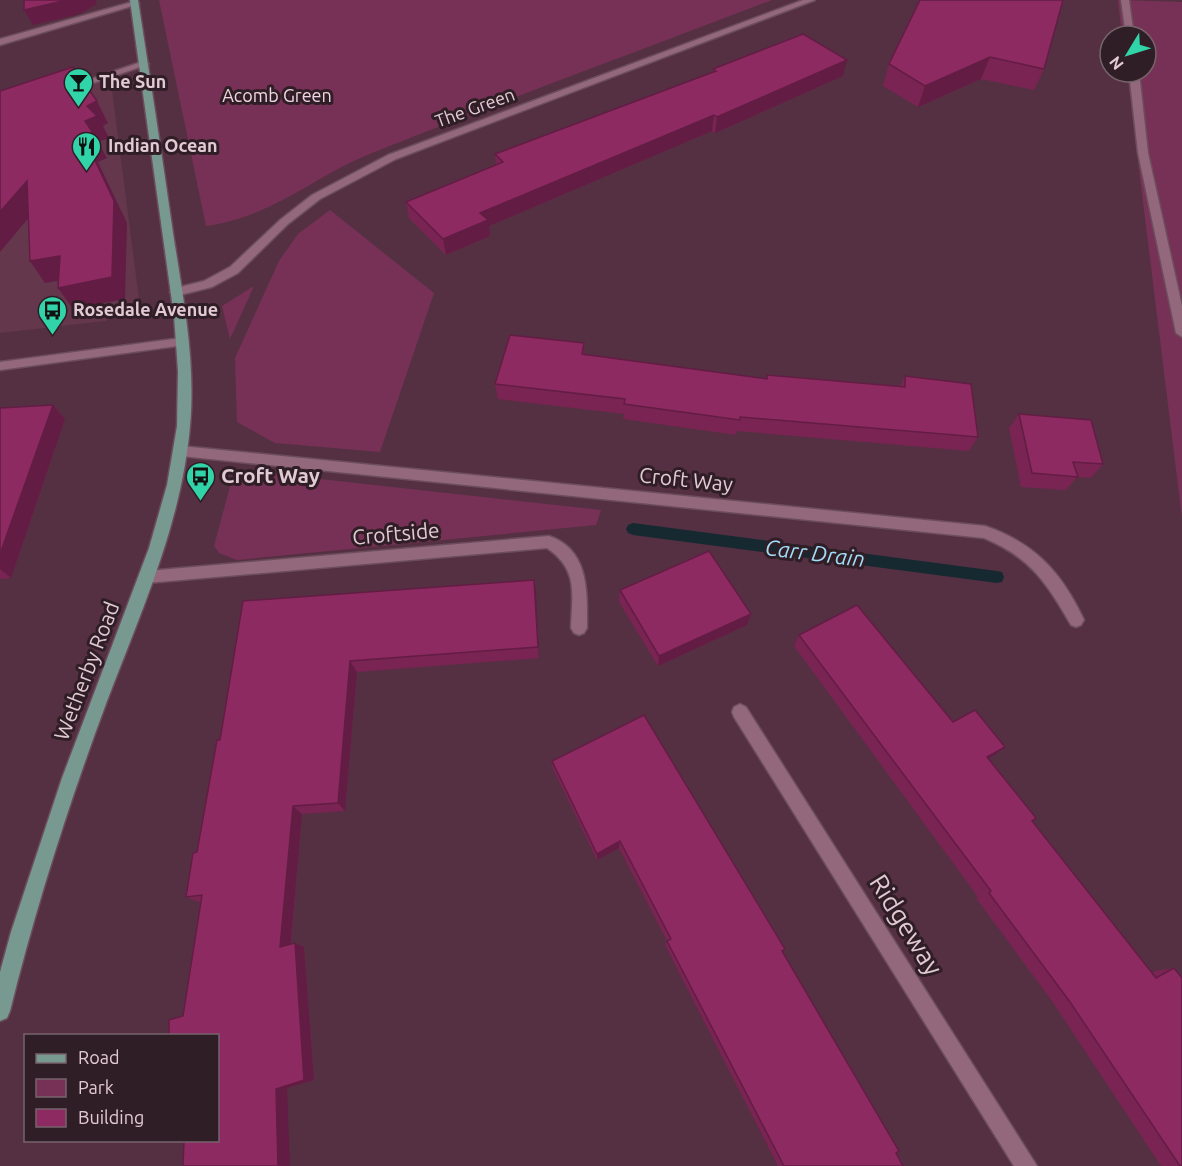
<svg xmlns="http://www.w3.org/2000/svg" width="1182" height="1166" viewBox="0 0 1182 1166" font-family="Ubuntu,sans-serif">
	<rect width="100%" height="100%" fill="#553042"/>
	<!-- built -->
	<path fill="#64374d" d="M110 75 139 299 105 321 0 333V112Z"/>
	<!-- green -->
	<path fill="#773156" d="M159 0H772C639 51 504 100 372 153 312 177 275 216 206 226Z
		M1118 0 1182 2V518L1127 72H1146V36H1122Z
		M330 210 434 293 380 452 275 443 237 422 235 358 279 261 298 234Z
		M254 286 230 339 222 306Z
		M247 471 601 510 596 525 237 560 219 553 214 546 232 479Z"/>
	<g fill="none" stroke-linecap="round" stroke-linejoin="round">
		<!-- stream -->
		<path fill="#162931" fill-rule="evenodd" d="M633 523 997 571 1002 572 1004 577 1002 582 997 583 633 535 628 533 626 529 628 525Z"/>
		<defs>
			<path id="minor" d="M803 0H815L396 159 320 199 288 224 238 273 212 287 176 296 170 292 172 289 204 281 230 267 280 220 312 195 388 155Z
				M1121 0H1129L1134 36H1126Z
				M132 2 139 4 0 45V39Z
				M141 62 149 64 70 91 62 89Z
				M1129 72H1139L1148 153 1182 306V337L1176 333 1138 153Z
				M181 338 187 342 185 345 0 370V362Z
				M181 446 985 526C1035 543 1062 573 1084 620L1081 625 1076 627 1071 625C1046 582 1031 558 984 538L181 456 174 451Z
				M549 536C590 550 587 593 587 628L584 633 579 635 574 633 571 628C572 594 579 570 547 548L147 583 142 582 140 577 142 572 147 571Z
				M740 704 746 707 1037 1166H1014L734 717 732 712 734 707Z"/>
			<path id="major" d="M130 0H138C150 78 162 155 173 233 183 297 196 362 190 426 182 522 141 612 107 701 69 803 36 906 10 1011L7 1018 0 1021V972L11 932 62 778 149 548 167 485 177 426 178 371 174 316Z"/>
		</defs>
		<!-- minor casing -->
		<use href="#minor" stroke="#6c4d5c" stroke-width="3"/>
		<!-- major casing -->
		<use href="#major" stroke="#6c4d5c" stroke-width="3"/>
		<!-- minor -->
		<use href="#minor" fill="#93687c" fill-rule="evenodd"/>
		<!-- major -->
		<use href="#major" fill="#779990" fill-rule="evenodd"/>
	</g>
	<!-- wall -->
	<path fill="#792453" d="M920 0 1044 69 1034 90 981 79 918 107 883 86 889 64Z
		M713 69 843 76 715 133 712 131 489 226 490 236 446 255 409 218 406 202 496 165 495 154 713 72Z
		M584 343V355L766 379 767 375 900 386 905 376 978 437 969 451 737 431 736 435 623 419 624 414 498 399 495 384Z
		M53 405 65 419 11 578 0 579V408Z
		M1019 414 1103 464 1091 478 1077 477 1066 490 1021 487 1009 428Z
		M534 580 539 658 357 672 345 811 302 814 291 944 304 947 314 1080 287 1088 218 1140 183 1016 201 902H199L186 897 197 852 220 740 243 601Z
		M620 590 751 614 747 625 658 666 619 602Z
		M799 635 953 722 993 756 988 759 1032 821 1152 973 1155 971 1174 968 1182 1166H1161L1054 1004 976 898 978 897 794 646Z
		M552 761 782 951 903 1166H778L665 945 667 941 619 848 597 860 553 769Z"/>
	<!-- shaded-wall -->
	<path fill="#631d44" d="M67 0H96L97 4 80 14 33 25 24 10Z
		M990 57 981 79 918 107 925 86Z
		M847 60 843 76 715 133 717 117Z
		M97 101 108 123 103 126 109 138 98 142 107 158 98 162 127 223 125 299 73 309 58 288 87 106Z
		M714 115 712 131 489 226 490 236 446 255 443 239 480 213Z
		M27 181 41 203 0 252V212Z
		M60 256 74 278 45 283 30 261Z
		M53 405 65 419 11 578 0 569V554Z
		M534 580 536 592 539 658 538 647Z
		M751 614 747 625 658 666 659 656Z
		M350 661 357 672 345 811 338 803Z
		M1005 747 993 756 975 766 987 757Z
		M293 806 302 814 290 951 280 947Z
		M620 841 619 848 597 860V854Z
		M295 943 304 947 314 1080 287 1088 290 1166H278L276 1089Z"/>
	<!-- building -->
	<path fill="#8d2a61" stroke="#631d44" stroke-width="1.5" d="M24 0H67L24 10Z
		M920 0H1063L1044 69 990 57 925 86 889 64Z
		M803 34 847 60 717 117 714 115 480 213 488 220 443 239 406 202 503 162 495 154 716 71 713 69Z
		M73 67 97 101 87 106 97 116 85 121 95 136 85 139 114 201 112 277 58 288 60 256 30 261 27 181 0 212V91Z
		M510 335 584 343 582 354 767 379V375L905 387V376L971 384 978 437 740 417V420L624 404 625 399 495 384Z
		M53 405 0 554V408Z
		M1019 414 1091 420 1103 464 1073 462 1078 477 1032 473Z
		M709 551 751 614 659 656 620 590Z
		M534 580 538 647 350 661 338 803 293 806 280 947 295 943 304 1080 276 1089 278 1166H183L184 1140H218V1035H169V1020L183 1016 202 895 186 897 193 853 197 852 217 740H220L243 601Z
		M857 605 953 722 975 710 1005 747 987 757 1036 818 1032 821 1156 978 1174 968 1182 978V1166H1180L1070 1002 989 893 991 891 799 635Z
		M644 715 785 949 782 951 899 1151 896 1153 903 1166H784L667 941 671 939 620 841 597 854 552 761Z"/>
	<!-- icons -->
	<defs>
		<symbol id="bar-pin" viewBox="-11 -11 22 30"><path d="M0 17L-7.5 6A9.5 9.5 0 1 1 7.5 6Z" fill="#31d4a9" stroke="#301e26"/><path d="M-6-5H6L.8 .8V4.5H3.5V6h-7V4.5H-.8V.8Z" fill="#111"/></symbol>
		<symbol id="restaurant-pin" viewBox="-11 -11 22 30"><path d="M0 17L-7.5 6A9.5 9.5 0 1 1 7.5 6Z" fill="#31d4a9" stroke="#301e26"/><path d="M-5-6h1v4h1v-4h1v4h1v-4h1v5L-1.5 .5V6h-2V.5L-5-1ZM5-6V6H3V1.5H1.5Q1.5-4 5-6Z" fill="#111"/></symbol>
		<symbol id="bus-pin" viewBox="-11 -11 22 30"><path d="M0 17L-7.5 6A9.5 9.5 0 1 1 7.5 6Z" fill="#31d4a9" stroke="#301e26"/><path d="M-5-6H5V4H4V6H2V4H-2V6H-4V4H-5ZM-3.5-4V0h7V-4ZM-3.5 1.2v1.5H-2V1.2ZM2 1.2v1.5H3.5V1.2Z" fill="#111"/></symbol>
	</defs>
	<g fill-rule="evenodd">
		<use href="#bar-pin" x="62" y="66" width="33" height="45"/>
		<use href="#restaurant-pin" x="70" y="130" width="33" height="45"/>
		<use href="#bus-pin" x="36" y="294" width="33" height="45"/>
		<use href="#bus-pin" x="184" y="460" width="33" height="45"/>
	</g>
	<g text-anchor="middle" stroke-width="6" stroke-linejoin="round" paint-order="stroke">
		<!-- far-poi labels -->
		<g font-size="18" font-weight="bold" fill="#e2cad4" stroke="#301e26" text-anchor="start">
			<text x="99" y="88">The Sun</text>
			<text x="108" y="152">Indian Ocean</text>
			<text x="73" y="316">Rosedale Avenue</text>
		</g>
		<!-- far-park labels -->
		<g font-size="18" fill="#f2d5e2" stroke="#301e26">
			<text x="277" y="102">Acomb Green</text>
		</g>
		<!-- far-street labels -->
		<g font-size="18" fill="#e2cad4" stroke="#301e26">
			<text transform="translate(475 108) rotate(-20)" y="6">The Green</text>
		</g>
		<!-- poi labels -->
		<g font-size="21" font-weight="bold" fill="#e2cad4" stroke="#301e26" text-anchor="start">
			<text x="221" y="483">Croft Way</text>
		</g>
		<!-- street labels -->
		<g font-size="21" fill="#e2cad4" stroke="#301e26">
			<text transform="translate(686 480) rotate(6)" y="7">Croft Way</text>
			<text transform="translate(396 534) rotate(-5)" y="7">Croftside</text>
			<text transform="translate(87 671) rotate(-69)" y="7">Wetherby Road</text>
		</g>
		<!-- water labels -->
		<g font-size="22" font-style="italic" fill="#a3dcf8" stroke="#301e26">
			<text transform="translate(815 553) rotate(7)" y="8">Carr Drain</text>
		</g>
		<!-- near-street labels -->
		<g font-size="26" fill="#e2cad4" stroke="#301e26">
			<text transform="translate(906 925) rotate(58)" y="9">Ridgeway</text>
		</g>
	</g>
	<!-- legend -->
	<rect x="24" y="1034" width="195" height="108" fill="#301e26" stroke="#77636c" stroke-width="1.5"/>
	<rect x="36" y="1054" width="30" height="9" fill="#779990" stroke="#77636c" stroke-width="1.5"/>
	<text x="78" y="1064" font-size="18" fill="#e2cad4">Road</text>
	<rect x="36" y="1079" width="30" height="18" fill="#773156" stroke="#77636c" stroke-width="1.5"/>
	<text x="78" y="1094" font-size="18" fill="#e2cad4">Park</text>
	<rect x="36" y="1109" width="30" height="18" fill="#8d2a61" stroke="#77636c" stroke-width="1.5"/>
	<text x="78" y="1124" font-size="18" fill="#e2cad4">Building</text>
	<!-- north arrow -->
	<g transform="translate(1128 54) rotate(232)"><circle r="28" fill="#301e26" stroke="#77636c" stroke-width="1.5"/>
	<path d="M0-4.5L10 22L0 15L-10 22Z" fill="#31d4a9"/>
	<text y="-9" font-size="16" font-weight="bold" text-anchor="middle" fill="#e2cad4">N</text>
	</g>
</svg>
